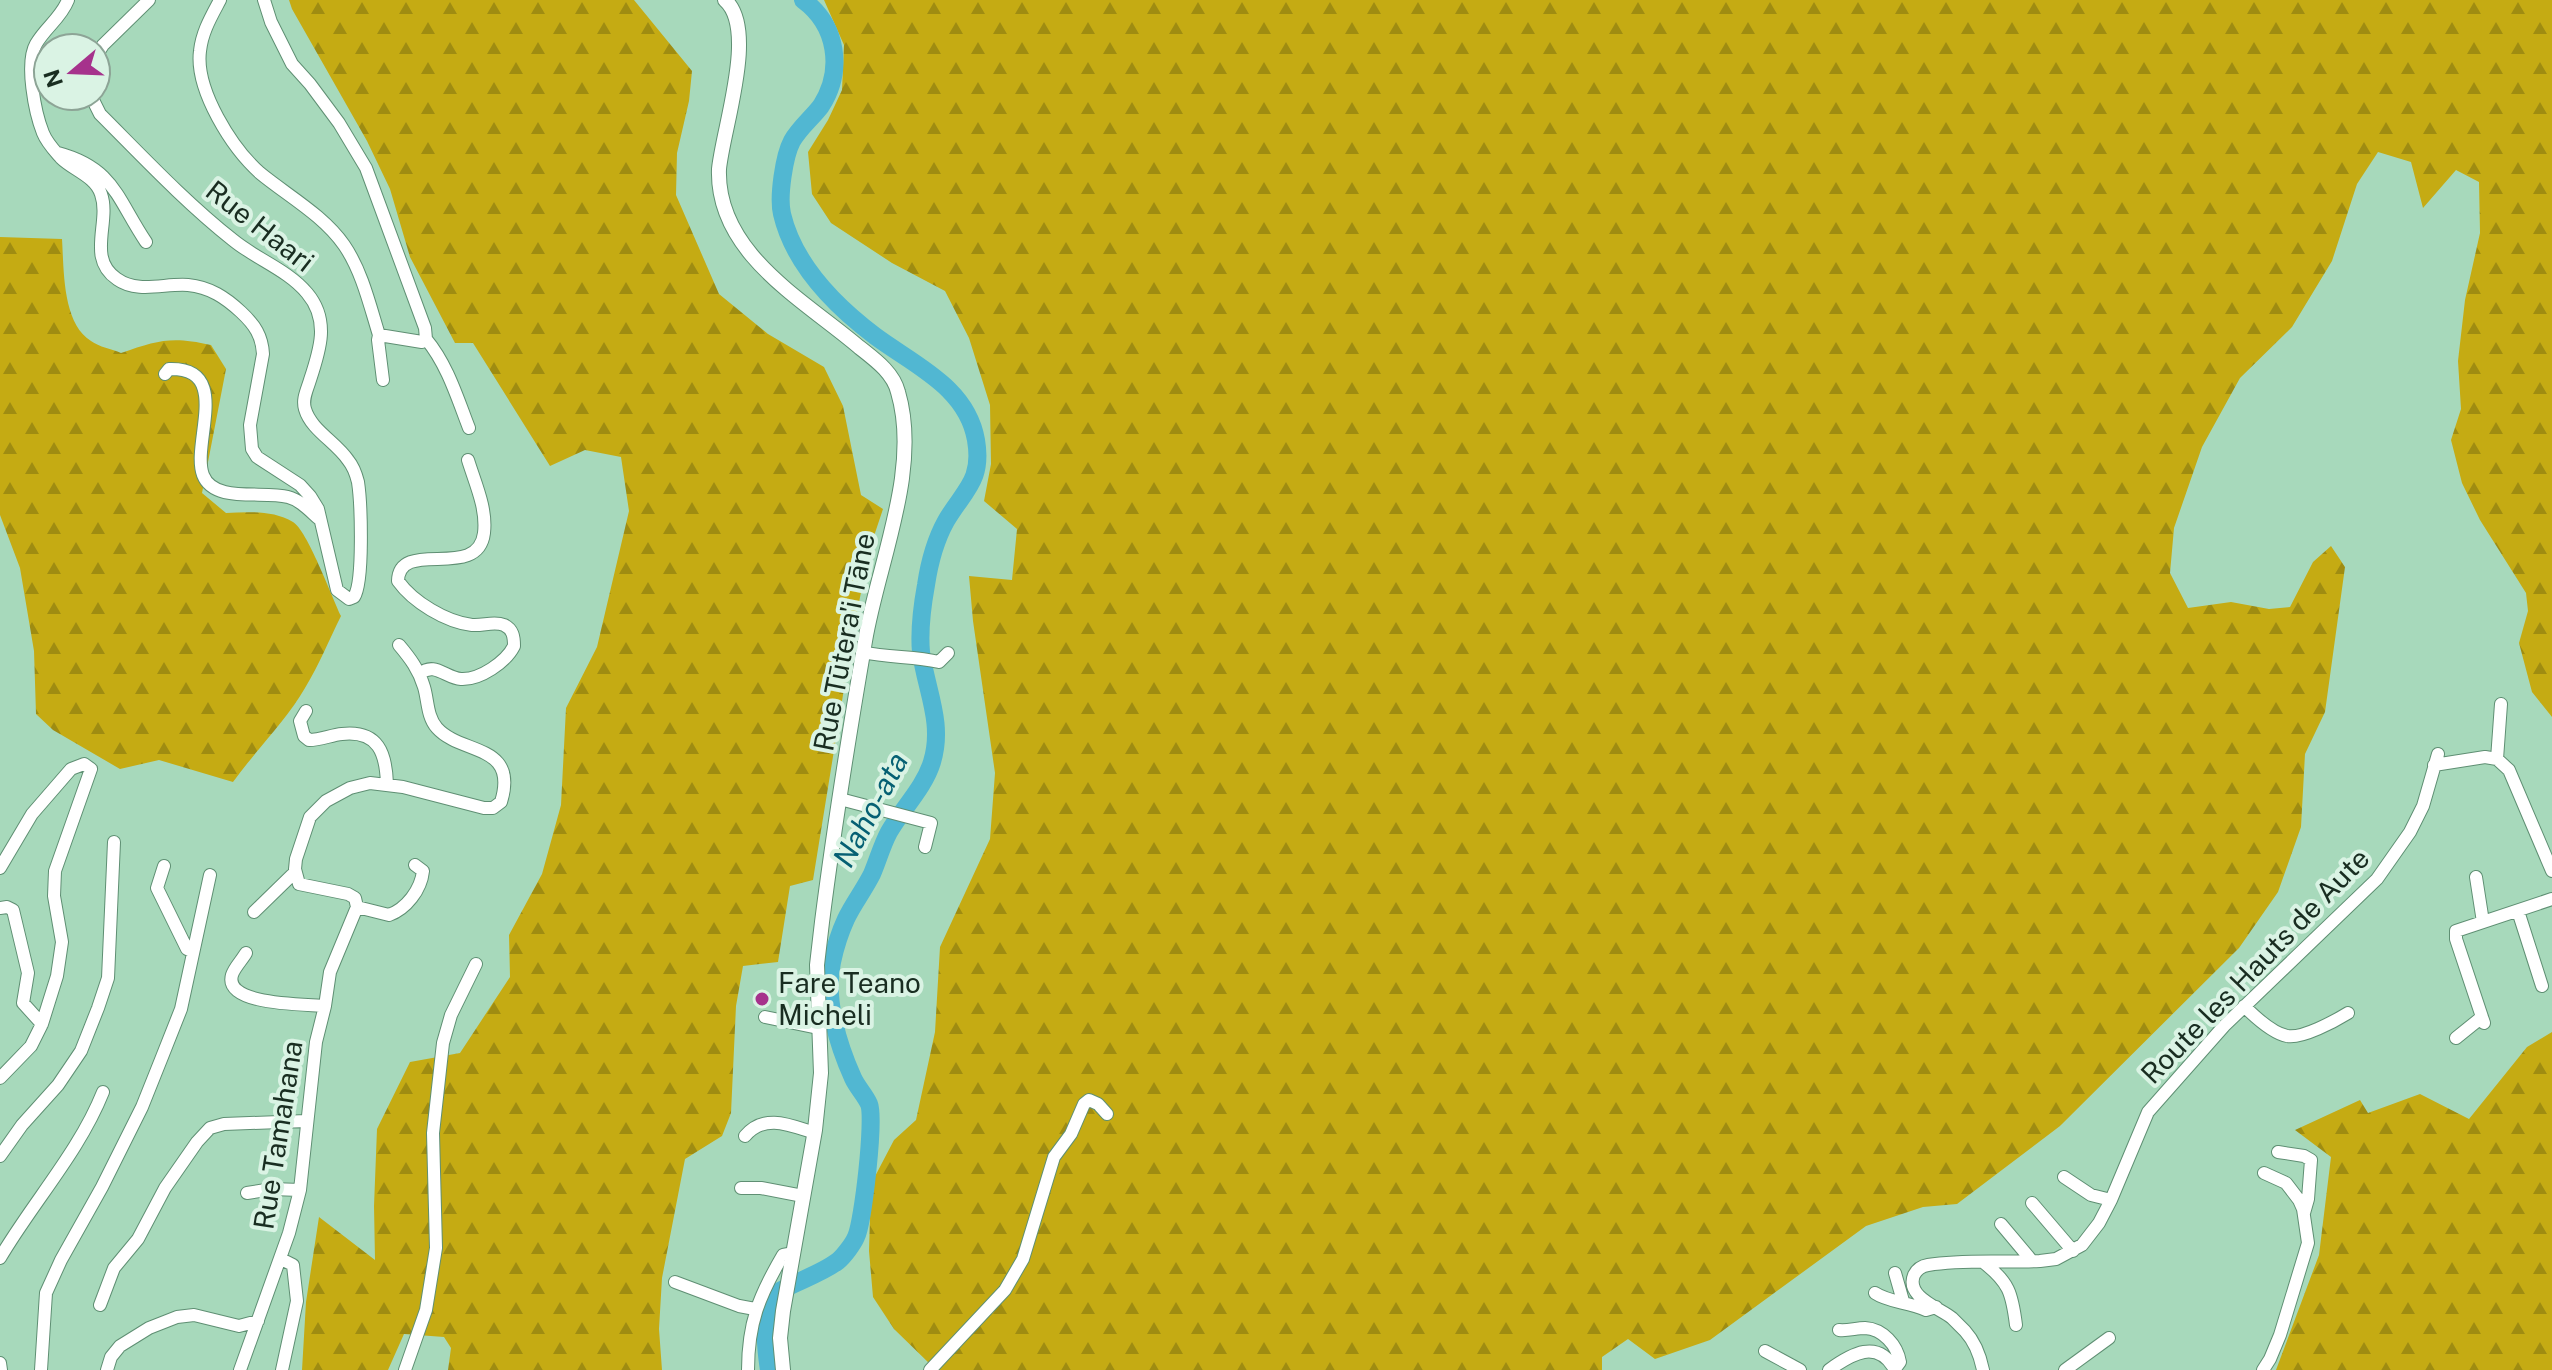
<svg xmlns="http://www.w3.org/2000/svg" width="2552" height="1370" viewBox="0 0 2552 1370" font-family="'Public Sans',sans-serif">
	<defs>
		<pattern id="forest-firs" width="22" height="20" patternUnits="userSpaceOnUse" patternTransform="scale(2)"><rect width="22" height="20" fill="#c5ab13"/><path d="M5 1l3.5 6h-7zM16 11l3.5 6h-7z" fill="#9f8c11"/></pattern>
	</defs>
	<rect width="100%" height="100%" fill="#a7d9bb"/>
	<!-- forest -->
	<path fill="url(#forest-firs)" d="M289 0H634L692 71 689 101 677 153 676 195 719 294 768 334 824 367 843 406 861 495 883 509 870 548 854 627 813 880 790 886 778 962 743 966 736 1006 731 1113 722 1136 685 1159 662 1278 659 1329 662 1370H448L451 1348 444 1337 404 1334 388 1370H302L306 1302 319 1217 375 1260 374 1206 377 1129 410 1062 460 1053 510 977 509 935 542 874 561 805 566 708 597 647 629 511 621 457 585 450 550 466 473 343H455L410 257 390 189 367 141 292 9Z
		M824 0H2552V717L2532 692 2519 643 2528 611 2526 593 2480 520 2462 483 2451 440 2461 409 2458 361 2465 300 2480 233 2479 182 2456 170 2423 208 2411 162 2378 152 2357 184 2332 261 2292 327 2240 378 2202 447 2174 528 2170 573 2188 608 2231 602 2269 609 2290 607 2313 562 2331 546 2345 567 2325 712 2305 754 2301 827 2278 892 2239 948 2060 1126 1957 1204 1923 1207 1866 1226 1710 1340 1655 1359 1628 1339 1602 1357V1370H932V1366L894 1329 873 1297 869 1251 871 1184 894 1140 916 1120 935 1032 940 947 990 839 995 773 973 621 969 576 1012 580 1017 529 984 501 991 464 990 405 969 338 945 291 892 263 831 223 812 194 808 152 828 120 842 90 844 45Z
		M0 237 62 239C64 269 62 323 91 341 99 347 112 349 121 353 158 340 172 336 211 345L226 369 202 493 226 513C248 512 273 510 293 522 307 530 332 597 341 616 329 640 319 665 305 688 285 722 256 750 233 782L159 760 120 769 53 730 36 714 34 651 20 568 0 515Z
		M2552 1032V1370H2276L2319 1255 2331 1157 2295 1130 2360 1100 2368 1113 2420 1094 2469 1119 2527 1047Z"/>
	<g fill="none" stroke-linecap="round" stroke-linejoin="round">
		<!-- river -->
		<path stroke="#51b7d2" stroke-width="18" d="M769 1370C765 1345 762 1312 778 1292 797 1281 821 1274 838 1261 844 1256 853 1244 856 1237 863 1223 875 1118 869 1104 865 1095 857 1087 853 1078 838 1045 824 999 832 962 835 948 840 932 846 919 853 904 864 890 872 874 878 860 882 845 889 832 902 809 924 788 932 762 944 723 926 690 921 652 919 630 922 607 926 585 929 565 936 539 946 521 964 490 983 481 976 440 967 387 914 365 875 336 834 305 794 265 782 214 778 197 784 156 792 141 800 127 812 118 821 106 844 70 837 25 803 0"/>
		<defs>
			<path id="minor" d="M68 0C61 18 45 28 36 44 25 63 35 113 43 133 47 143 54 150 61 158 73 170 95 176 101 194 111 222 86 258 117 279 138 294 165 283 188 285 210 287 226 298 241 312 255 325 262 336 263 354L250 425 252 449 257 457 300 485 310 496 318 509 337 590 349 599 354 597C364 582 361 502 358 482 356 474 353 466 348 460 336 442 311 430 305 409 302 399 307 390 310 380 320 350 330 320 307 293 288 270 256 259 233 240 185 202 143 157 100 114L91 96
				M220 0C211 17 202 32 200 51 195 90 232 148 260 173 288 196 323 215 344 245 362 271 370 306 379 335L422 342 426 339 425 328 366 168 339 123 310 84 292 64 271 22 264 0
				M96 56 103 45 149 0
				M58 153C114 168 117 199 146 242
				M379 335 378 340 383 380
				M426 339C447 364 457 397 469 428
				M165 374 169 369C233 367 191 443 203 475 214 504 264 490 288 497 300 500 309 510 318 518
				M399 645C410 658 419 670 424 687 428 700 427 717 437 728 461 755 519 743 501 802L493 808H484L403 787 370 783 350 788 326 801 310 817 296 859 295 869 299 884 348 894 355 898 357 907 389 915C406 909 421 890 423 871L415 865
				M863 652C888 658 914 656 939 662L948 653
				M420 674C434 661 446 678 461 679 480 680 506 662 514 646 514 637 513 629 504 625 494 621 483 626 472 625 446 622 413 602 398 581 399 537 478 582 484 533 487 508 475 483 468 460
				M306 711 300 721 304 736 309 740C321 740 331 735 342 734 379 730 386 754 387 784
				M2497 759 2501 704
				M2434 765 2485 757 2497 759 2509 770 2552 871
				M840 799 931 823 925 847
				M164 866 157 888 187 949 193 952
				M0 868 32 814 71 769 84 764 91 769 55 871 54 896 62 942 57 976 42 1024 31 1046 0 1078
				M2476 877 2483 922
				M0 908 7 907 13 910 28 973 23 1003 42 1024
				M2518 911 2542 986
				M254 912 292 875 296 874
				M246 953C242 960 234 968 232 975 223 1006 308 1004 325 1006
				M2244 1006C2255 1017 2272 1033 2287 1036 2302 1039 2335 1021 2348 1013
				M765 1017 818 1028
				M2484 1023 2456 939V931L2552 899
				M2456 1038 2482 1017
				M745 1136C765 1113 790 1125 815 1133
				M2278 1152 2304 1156 2311 1160 2308 1199 2304 1213
				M0 1156 22 1125 58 1085 81 1051 98 1008 108 978 114 842
				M2064 1177 2091 1195 2111 1200
				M741 1188H761L803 1196
				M247 1193 272 1189 300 1190
				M2032 1203 2073 1251
				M2001 1224 2032 1261
				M0 1258C33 1202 79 1152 103 1092
				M281 1259 293 1265 297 1301 282 1370
				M1983 1262C2009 1282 2012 1293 2016 1325
				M1895 1273 1903 1301
				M675 1282 739 1306 755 1309
				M1875 1293C1888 1302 1908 1302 1926 1310L1936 1307
				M100 1305 114 1268 138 1239 165 1188 197 1142 210 1128 224 1124 306 1121
				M1839 1330C1848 1331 1856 1328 1865 1328 1883 1329 1897 1345 1900 1362L1894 1370
				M1765 1351 1800 1370
				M0 1363 1 1370
				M41 1370 46 1293 61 1260 102 1187 142 1107 162 1057 181 1009 210 875
				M107 1370 111 1357 120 1346 149 1328 177 1317 194 1315 239 1326 258 1321
				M240 1370 289 1233 300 1190 316 1042 325 1006 330 972 357 907
				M405 1370 426 1310 436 1248 433 1133 443 1043 451 1015 476 964
				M748 1370C748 1323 759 1296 783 1255L794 1253
				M930 1370 1005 1290 1023 1259 1054 1157 1071 1134 1084 1104 1089 1100 1098 1104 1107 1114
				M1829 1370C1851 1354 1878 1338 1895 1370
				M1983 1370C1980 1355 1975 1342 1965 1331 1961 1327 1956 1322 1952 1318 1940 1308 1905 1297 1914 1275 1917 1269 1922 1266 1928 1265 1965 1259 2004 1263 2040 1261L2056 1259 2082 1245 2099 1223 2111 1200 2148 1112 2224 1026 2377 879 2410 832 2423 806 2438 754
				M2065 1370 2109 1338
				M2263 1370 2270 1359 2280 1335 2308 1243 2303 1209 2299 1200 2286 1183 2264 1173"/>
			<path id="tertiary" d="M725 0C758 29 723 128 719 169 716 253 804 300 859 347 874 359 893 372 898 392 921 470 878 563 865 641 849 734 834 828 822 922L817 965 821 1073 815 1130 783 1311 780 1338 783 1370"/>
		</defs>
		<!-- minor casing -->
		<use href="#minor" stroke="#5f8f73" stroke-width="14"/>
		<!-- tertiary casing -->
		<use href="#tertiary" stroke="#5f8f73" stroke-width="16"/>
		<!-- minor -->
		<use href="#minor" stroke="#fff" stroke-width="12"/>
		<!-- tertiary -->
		<use href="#tertiary" stroke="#fff" stroke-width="14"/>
	</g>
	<!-- markers -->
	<circle fill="#a6328c" stroke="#daf3e4" stroke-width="3" cx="762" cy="999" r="8"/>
	<g text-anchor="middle" stroke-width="8" stroke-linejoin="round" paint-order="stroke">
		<!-- street labels -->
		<g font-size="28" fill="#192d21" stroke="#daf3e4">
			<text transform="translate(260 226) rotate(38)" y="10">Rue Haari</text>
			<text transform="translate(844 642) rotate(-79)" y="10">Rue Tūtera'i Tāne</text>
			<text transform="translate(2255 966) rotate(-46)" y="10">Route les Hauts de Aute</text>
			<text transform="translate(278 1135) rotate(-81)" y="10">Rue Tamahana</text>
		</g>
		<!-- poi labels -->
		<g font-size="28" fill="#192d21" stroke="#daf3e4" text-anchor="start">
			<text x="778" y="993">Fare Teano<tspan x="778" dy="32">Micheli</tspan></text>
		</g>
		<!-- water labels -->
		<g font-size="30" font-style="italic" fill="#056073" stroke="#daf3e4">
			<text transform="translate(871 810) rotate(-62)" y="10">Naho-ata</text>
		</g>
	</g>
	<!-- north arrow -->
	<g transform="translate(72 72) rotate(251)"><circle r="38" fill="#daf3e4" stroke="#8da496" stroke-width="2"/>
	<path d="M0-6L14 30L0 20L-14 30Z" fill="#a6328c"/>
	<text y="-12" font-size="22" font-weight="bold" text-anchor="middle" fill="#192d21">N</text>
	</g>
</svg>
